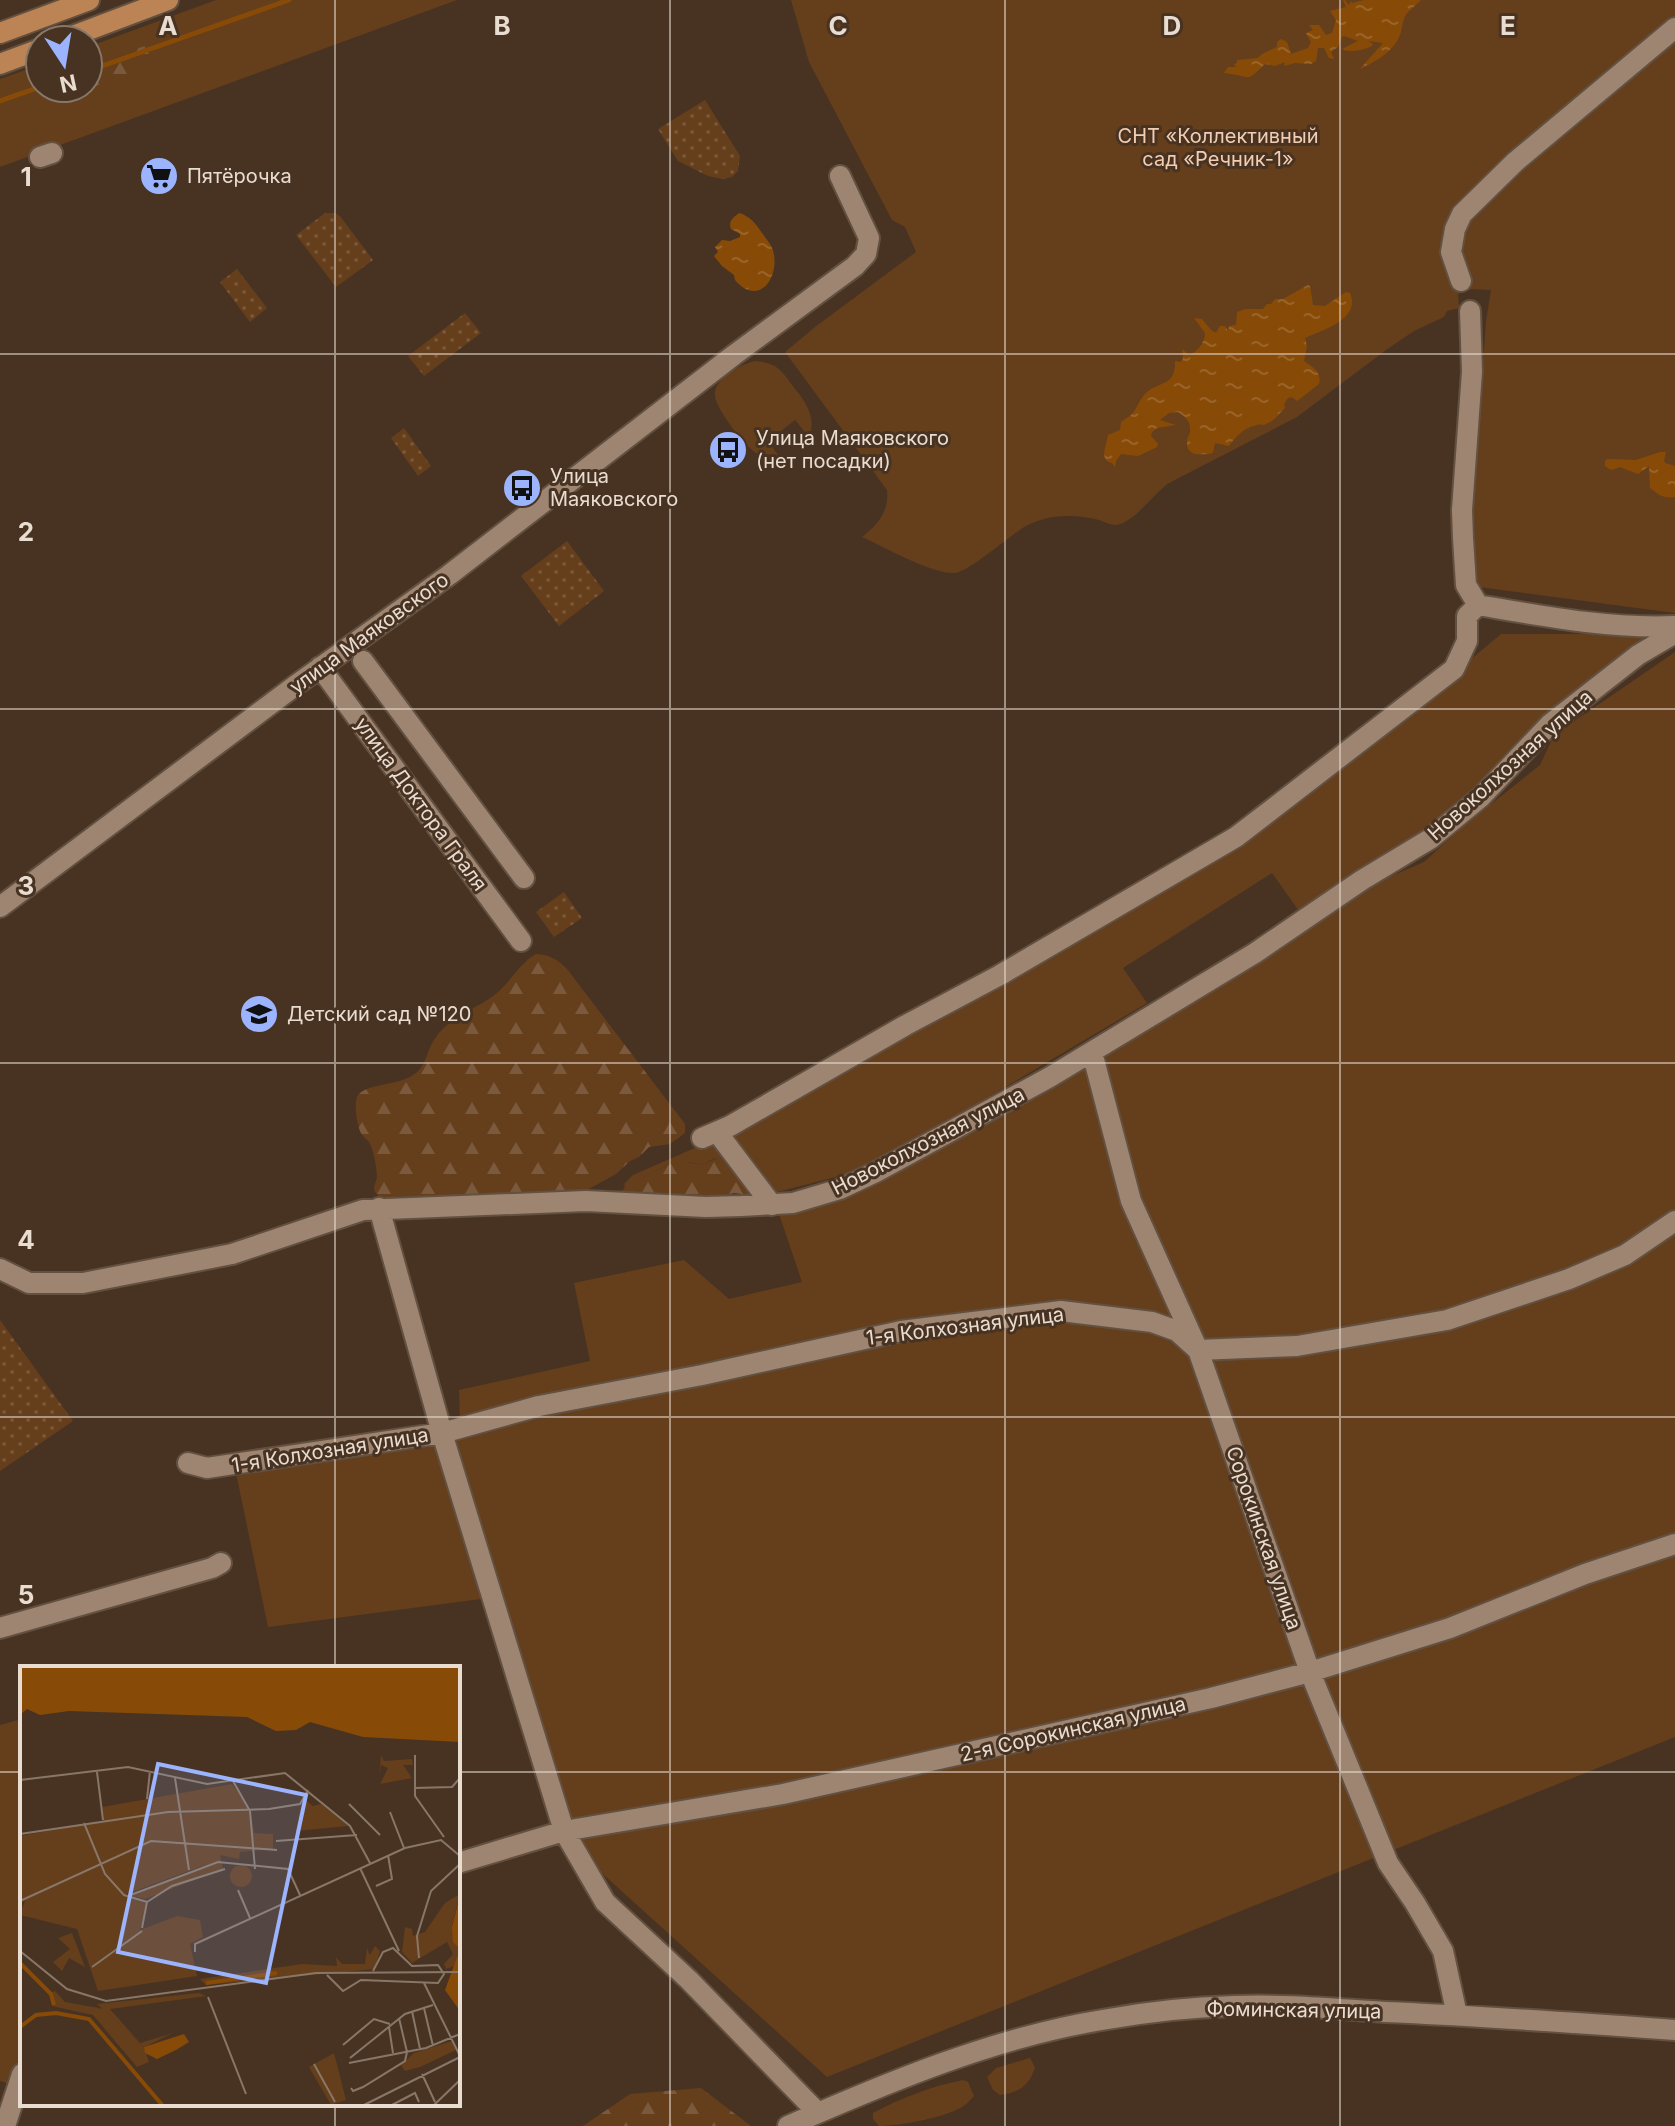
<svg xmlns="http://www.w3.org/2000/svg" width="1675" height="2126" viewBox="0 0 1675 2126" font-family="Inter,sans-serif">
	<defs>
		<pattern id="forest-firs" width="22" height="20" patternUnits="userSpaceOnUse" patternTransform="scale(2)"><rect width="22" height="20" fill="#653e1c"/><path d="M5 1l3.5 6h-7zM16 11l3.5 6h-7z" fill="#7b593c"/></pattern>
		<pattern id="park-dots" width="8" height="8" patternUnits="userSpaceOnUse" patternTransform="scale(2)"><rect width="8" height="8" fill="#653e1c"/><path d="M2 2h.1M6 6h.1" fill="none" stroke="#7b593c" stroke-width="1.8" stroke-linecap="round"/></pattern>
		<pattern id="water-ripples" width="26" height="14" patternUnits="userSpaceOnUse" patternTransform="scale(2)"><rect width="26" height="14" fill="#884b07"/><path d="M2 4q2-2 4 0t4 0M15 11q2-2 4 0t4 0" fill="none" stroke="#99642a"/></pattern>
	</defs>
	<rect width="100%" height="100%" fill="#483322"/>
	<!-- green -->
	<path fill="#653e1c" d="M216 0H457L0 167V79L40 65V88H88V47Z
		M791 0H1675V613L1472 586 1475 529 1473 512 1486 321 1491 290 1472 289 1458 294 1459 308 1447 311 1444 317 1414 331 1386 350 1297 417 1169 483C1154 493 1134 523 1116 525 1110 525 1105 522 1099 520 1075 514 1048 514 1026 526 1010 535 968 573 954 573 932 574 884 547 862 537 878 524 889 512 887 490L785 352 815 327 916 252 905 227 892 220 809 62Z
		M756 361C763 362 769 363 775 366 782 371 787 378 792 385 805 401 817 416 809 437L795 420 768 441 780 458C772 458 763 458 756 453 744 445 716 409 715 396 713 379 742 363 756 361Z
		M1501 634H1651L1542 721 1519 752 1403 848 1299 911 1272 873 1123 968 1147 1003 867 1169 773 1193 727 1136 1349 761Z
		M1675 652V1737L827 2077 573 1847 481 1599 268 1627 236 1473 460 1424 459 1390 590 1361 574 1283 684 1260 729 1299 802 1282 779 1214 845 1194 1373 884 1424 862 1461 828 1540 765 1554 735Z
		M709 1145 716 1146 730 1161 715 1158 703 1165 689 1162 666 1166 629 1184 624 1188 625 1183 633 1175 697 1147Z
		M22 1719V2049L11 2083 9 2084 0 2081V1725Z
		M1030 2058 1035 2067C1030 2085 1019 2093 1000 2095L993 2090 987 2077 996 2068Z
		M963 2080 968 2082 974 2096C973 2097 967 2104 965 2105 949 2117 900 2126 879 2126L873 2119V2113C901 2098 932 2086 963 2080Z"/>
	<!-- forest -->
	<path fill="url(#forest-firs)" d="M169 39 178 47 177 51 118 78 64 97 37 99 0 114V99L40 84V88H88V63Z
		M536 954C550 955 557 959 567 969L685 1124V1133L670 1144 649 1147 639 1157 630 1161 616 1174 585 1191 414 1198C404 1194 391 1199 379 1197L374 1190C374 1186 376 1182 377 1178 377 1170 374 1150 369 1142 367 1139 363 1137 361 1133 357 1126 354 1105 357 1097 364 1082 402 1087 417 1072 427 1063 427 1050 434 1040 449 1016 476 1010 497 993 511 981 520 963 536 954Z
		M719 1157 725 1158 752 1192 749 1195 734 1193 718 1197 651 1199 623 1194 622 1191 628 1184 666 1166 681 1161 703 1165Z
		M701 2088 751 2126H583L630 2094Z"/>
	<!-- park -->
	<path fill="url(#park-dots)" d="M705 100 740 156 738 171 732 177 723 179 708 176 678 161 658 129Z
		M325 213H335L340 216 373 260 336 287 296 235Z
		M237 269 267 308 250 322 220 282Z
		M465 313 481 333 424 376 408 356Z
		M404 428 431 466 418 476 391 438Z
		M567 541 604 591 559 626 521 576Z
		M564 892 582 918 554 937 536 912Z
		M0 1320 73 1421 0 1471Z"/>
	<!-- water -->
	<path fill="url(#water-ripples)" d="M1343 0H1345L1349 5 1351 1 1352 3 1364 0H1421C1416 5 1411 9 1407 13 1401 21 1403 30 1399 37 1392 53 1374 62 1360 69L1383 43 1368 41 1373 44 1372 46C1363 50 1352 53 1342 49L1358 41 1344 36 1342 37 1338 47 1331 52 1334 59 1329 58 1324 48H1318L1316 61 1311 64 1295 63 1284 66 1285 62 1275 66 1265 64C1261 67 1254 76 1249 77 1247 78 1231 73 1224 73L1228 67H1236L1234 64 1237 63V60L1258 58 1262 54 1277 47V42L1281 39 1287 42 1291 54 1308 48 1311 42 1306 33 1313 30 1309 25H1319L1326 35 1332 33 1336 20 1330 11 1346 7Z
		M739 213C750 216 756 224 762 233 767 240 773 246 774 255 778 281 757 306 735 280L734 275 722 266 714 256 718 252 715 247 722 240 730 241 740 237V234L731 229C728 221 733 218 739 213Z
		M1308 285 1310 286 1313 305 1325 306 1346 292 1350 293C1361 320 1322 330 1305 338L1307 346 1304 361C1312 367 1322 371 1319 384L1297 401 1292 397 1288 398 1284 404 1285 408C1278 414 1277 418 1270 422 1258 428 1269 423 1256 425 1244 428 1236 436 1229 446L1215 443 1213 453C1202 455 1186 457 1187 441 1188 435 1191 434 1190 428 1190 420 1183 415 1178 412L1169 413 1160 420 1176 425 1157 428 1152 432 1151 436 1158 444 1157 447 1138 456 1121 454 1116 461 1115 467 1112 463C1098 460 1107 445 1108 435L1120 430 1121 422C1125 419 1129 417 1132 414 1138 407 1140 398 1147 392 1161 381 1176 386 1175 361L1180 362 1183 359 1182 349 1189 355C1198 352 1205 342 1205 333L1194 318 1202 319 1211 330 1216 333 1220 326H1225L1228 331 1229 326 1236 325 1237 312 1246 309H1263L1267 304H1271L1275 299H1283Z
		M1660 452H1666L1664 460 1665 463 1675 466V497C1664 499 1659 495 1650 488L1649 466 1638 474 1620 467 1611 470 1605 466V461L1607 459 1636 460Z"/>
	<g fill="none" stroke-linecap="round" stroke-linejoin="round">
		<!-- stream -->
		<path stroke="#884b07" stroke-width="5" d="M88 71 289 0
			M0 101 40 87"/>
		<defs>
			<path id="minor" d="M40 157 52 153
				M1461 281 1451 252 1455 229 1462 214 1515 162 1675 28
				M1470 311 1472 372 1462 510 1463 538 1466 585 1478 605C1542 616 1609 629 1675 626
				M363 661 524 878
				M320 667 521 941
				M0 907 296 685 449 575 734 355 855 266 866 254 869 238 840 176
				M1092 1052 1131 1201 1198 1350 1310 1672 1388 1863 1415 1903 1443 1951 1457 2015
				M717 1132 772 1205
				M702 1138 730 1126 906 1025 1000 975 1236 837 1454 669 1467 641V616L1478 605
				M379 1208 442 1433 564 1831 605 1902 689 1980 818 2113
				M0 1269 29 1283H83L232 1254 363 1210 586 1201 706 1207 741 1206 793 1203 840 1189 876 1172 1050 1077 1255 953 1362 880 1430 839 1481 797 1550 724 1638 655 1675 633
				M188 1463 207 1468 442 1433 539 1406 702 1375 901 1331 1061 1311 1152 1322 1177 1331 1198 1350 1297 1346 1447 1320 1569 1279 1625 1255 1675 1221
				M0 1628 212 1568 221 1563
				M458 1863 564 1831 783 1794 1211 1698 1310 1672 1450 1628 1585 1574 1675 1544
				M5 2126 22 2074
				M788 2126C886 2083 996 2037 1102 2020 1146 2012 1190 2007 1234 2006 1284 2004 1335 2009 1385 2012 1482 2016 1578 2023 1675 2030"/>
			<path id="major" d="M0 33 89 0
				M62 40 168 0
				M0 64 40 49"/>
		</defs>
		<!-- minor casing -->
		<use href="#minor" stroke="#625041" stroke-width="24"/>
		<!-- major casing -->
		<use href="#major" stroke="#625041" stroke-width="24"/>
		<!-- minor -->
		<use href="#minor" stroke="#9e8571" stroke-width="20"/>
		<!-- major -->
		<use href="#major" stroke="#bc8454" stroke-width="20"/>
	</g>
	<!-- grid -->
	<path fill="none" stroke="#e9dcd1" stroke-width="2" stroke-opacity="0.55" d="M335 0V1668M670 0V2126M1005 0V2126M1340 0V2126M0 354H1675M0 709H1675M0 1063H1675M0 1417H1675M0 1772H22M458 1772H1675M335 2104V2126"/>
	<!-- icons -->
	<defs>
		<symbol id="supermarket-disc" viewBox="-11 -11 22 22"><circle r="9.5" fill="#9bb4fd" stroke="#483322"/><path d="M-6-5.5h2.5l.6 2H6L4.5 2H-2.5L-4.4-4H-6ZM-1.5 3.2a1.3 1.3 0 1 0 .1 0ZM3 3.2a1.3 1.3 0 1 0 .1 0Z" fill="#111"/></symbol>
		<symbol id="bus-disc" viewBox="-11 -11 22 22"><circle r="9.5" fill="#9bb4fd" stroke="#483322"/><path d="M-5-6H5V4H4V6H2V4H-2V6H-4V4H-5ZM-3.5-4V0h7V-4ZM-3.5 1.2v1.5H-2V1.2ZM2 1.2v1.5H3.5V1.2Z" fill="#111"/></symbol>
		<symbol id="school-disc" viewBox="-11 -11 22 22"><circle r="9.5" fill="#9bb4fd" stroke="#483322"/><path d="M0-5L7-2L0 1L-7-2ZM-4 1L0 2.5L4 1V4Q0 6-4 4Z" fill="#111"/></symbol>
	</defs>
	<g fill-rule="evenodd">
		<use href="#supermarket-disc" x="137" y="154" width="44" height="44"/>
		<use href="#bus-disc" x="706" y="428" width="44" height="44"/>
		<use href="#bus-disc" x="500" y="466" width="44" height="44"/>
		<use href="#school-disc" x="237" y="992" width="44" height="44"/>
	</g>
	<g text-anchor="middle" stroke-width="6" stroke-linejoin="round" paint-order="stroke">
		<!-- park labels -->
		<g font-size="20" fill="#f2cdb1" stroke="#483322">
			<text x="1218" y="143">СНТ «Коллективный<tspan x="1218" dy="23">сад «Речник-1»</tspan></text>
		</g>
		<!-- poi labels -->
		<g font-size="20" fill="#e9dcd1" stroke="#483322" text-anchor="start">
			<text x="187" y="183">Пятёрочка</text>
			<text x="756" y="445">Улица Маяковского<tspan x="756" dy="23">(нет посадки)</tspan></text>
			<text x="550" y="483">Улица<tspan x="550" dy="23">Маяковского</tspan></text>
			<text x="287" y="1021">Детский сад №120</text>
		</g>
		<!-- street labels -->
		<g font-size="20" fill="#e9dcd1" stroke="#483322">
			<text transform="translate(369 633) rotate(-36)" y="7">улица Маяковского</text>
			<text transform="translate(1510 765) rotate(-42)" y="7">Новоколхозная улица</text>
			<text transform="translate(421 804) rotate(54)" y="7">улица Доктора Граля</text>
			<text transform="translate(928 1141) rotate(-27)" y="7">Новоколхозная улица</text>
			<text transform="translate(965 1326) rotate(-7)" y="7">1-я Колхозная улица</text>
			<text transform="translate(330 1450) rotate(-9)" y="7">1-я Колхозная улица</text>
			<text transform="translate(1264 1538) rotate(71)" y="7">Сорокинская улица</text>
			<text transform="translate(1073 1729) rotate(-13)" y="7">2-я Сорокинская улица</text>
			<text transform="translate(1294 2010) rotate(1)" y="7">Фоминская улица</text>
		</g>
	</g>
	<!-- overview -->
	<g transform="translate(20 1666)">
		<rect width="440" height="440" fill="#483322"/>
		<path d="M361 89 364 95 392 93 393 99H383L392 112 360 118 368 102 361 99 359 111ZM212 118 230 143 234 167 253 168V183L220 186 219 193 200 189 203 203 125 233 112 230 188 198 104 229 127 238 120 264 157 250 180 254 183 271 170 278 177 310 78 325 57 263 0 249 5 235H0V170L84 155 82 141ZM284 133 293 140 301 138 328 160 276 165ZM52 267 65 301 49 292 42 305 33 296 50 283 38 272ZM355 280 360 285 355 303 186 319 180 313 282 298 317 300 316 291 322 298H345L347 282 350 289ZM179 327 186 330 90 343 120 377 153 367 124 381 77 338ZM432 375 436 384 400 401 385 405 381 399 394 387ZM314 387 326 434 311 439 289 401Z" fill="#653e1c"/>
		<path d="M210 210a11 11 0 1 1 22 0a11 11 0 1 1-22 0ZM440 228 432 260 440 283 434 300 426 303 424 298 433 288 427 276 392 297 382 286 385 261 392 263 393 270 405 266 425 237ZM35 325 45 336 84 343 124 381 129 396 117 401 73 349 32 340 29 328Z" fill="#653e1c"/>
		<path d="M0 0H440V76L343 71 290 56 276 64 256 65 227 51 49 45 20 49 7 43 1 48ZM440 230V345L425 324 440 283 433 276 432 261ZM164 368 169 376 156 384 137 393 125 387 124 381Z" fill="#884b07"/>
		<path fill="none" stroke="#884b07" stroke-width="4" d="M0 297 31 328 34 339M186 317 257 307M0 361 16 349 36 347 69 353 143 440"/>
		<path fill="none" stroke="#887768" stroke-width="2" d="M395 89V130L424 171M77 106 83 154M155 112 169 204M0 114 108 101 187 118 265 107 330 160 350 197M213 115 230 145 235 203M394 122 432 121 440 112M127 133 130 105M329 138 360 169M370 146 384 182M64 157 85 208 104 229 127 236 122 262M0 168 148 146 249 143 280 138 288 124M256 175 337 169M340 202 379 285M356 220 372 213 368 189M218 224 230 252M108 230 198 196 268 203 280 229M0 235 131 175 257 184M127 236 152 220 205 203M0 285 47 323 86 335 296 307 440 306M175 286V278L385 182 421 174 440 190M399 292 397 270 411 225 440 198M72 301 122 265M307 309 323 325 341 314 418 317 424 308 418 299 392 300 373 282 363 286 353 305M404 317 440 390M188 331 226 428M404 342 413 380M392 345 400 383M379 352 387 386M369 361 373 387M323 379 354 353 370 358M330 392 385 348 413 339M329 397 406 382 440 368M294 398 315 436M402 408 415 436M331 422 333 425 343 421 385 395 387 386M342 440 440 391M370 440 395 427 399 436M413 440 440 414"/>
		<path fill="#9bb4fd" fill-opacity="0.15" stroke="#9bb4fd" stroke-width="4" d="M138 98 286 129 246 317 98 286Z"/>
		<rect width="440" height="440" fill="none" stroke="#e9dcd1" stroke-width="4"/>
	</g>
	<g font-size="26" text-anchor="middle" font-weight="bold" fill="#e9dcd1" stroke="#483322" stroke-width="6" stroke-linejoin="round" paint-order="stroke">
		<text x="168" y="35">A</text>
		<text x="502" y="35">B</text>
		<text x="838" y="35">C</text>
		<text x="1172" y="35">D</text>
		<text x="1508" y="35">E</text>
		<text x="26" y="186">1</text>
		<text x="26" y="541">2</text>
		<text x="26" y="895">3</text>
		<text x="26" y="1249">4</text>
		<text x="26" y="1604">5</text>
	</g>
	<!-- north arrow -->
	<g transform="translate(64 64) rotate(168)"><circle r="38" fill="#483322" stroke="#887768" stroke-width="2"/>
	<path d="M0-6L14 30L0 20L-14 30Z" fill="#9bb4fd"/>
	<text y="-12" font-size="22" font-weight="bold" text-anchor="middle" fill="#e9dcd1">N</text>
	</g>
</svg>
